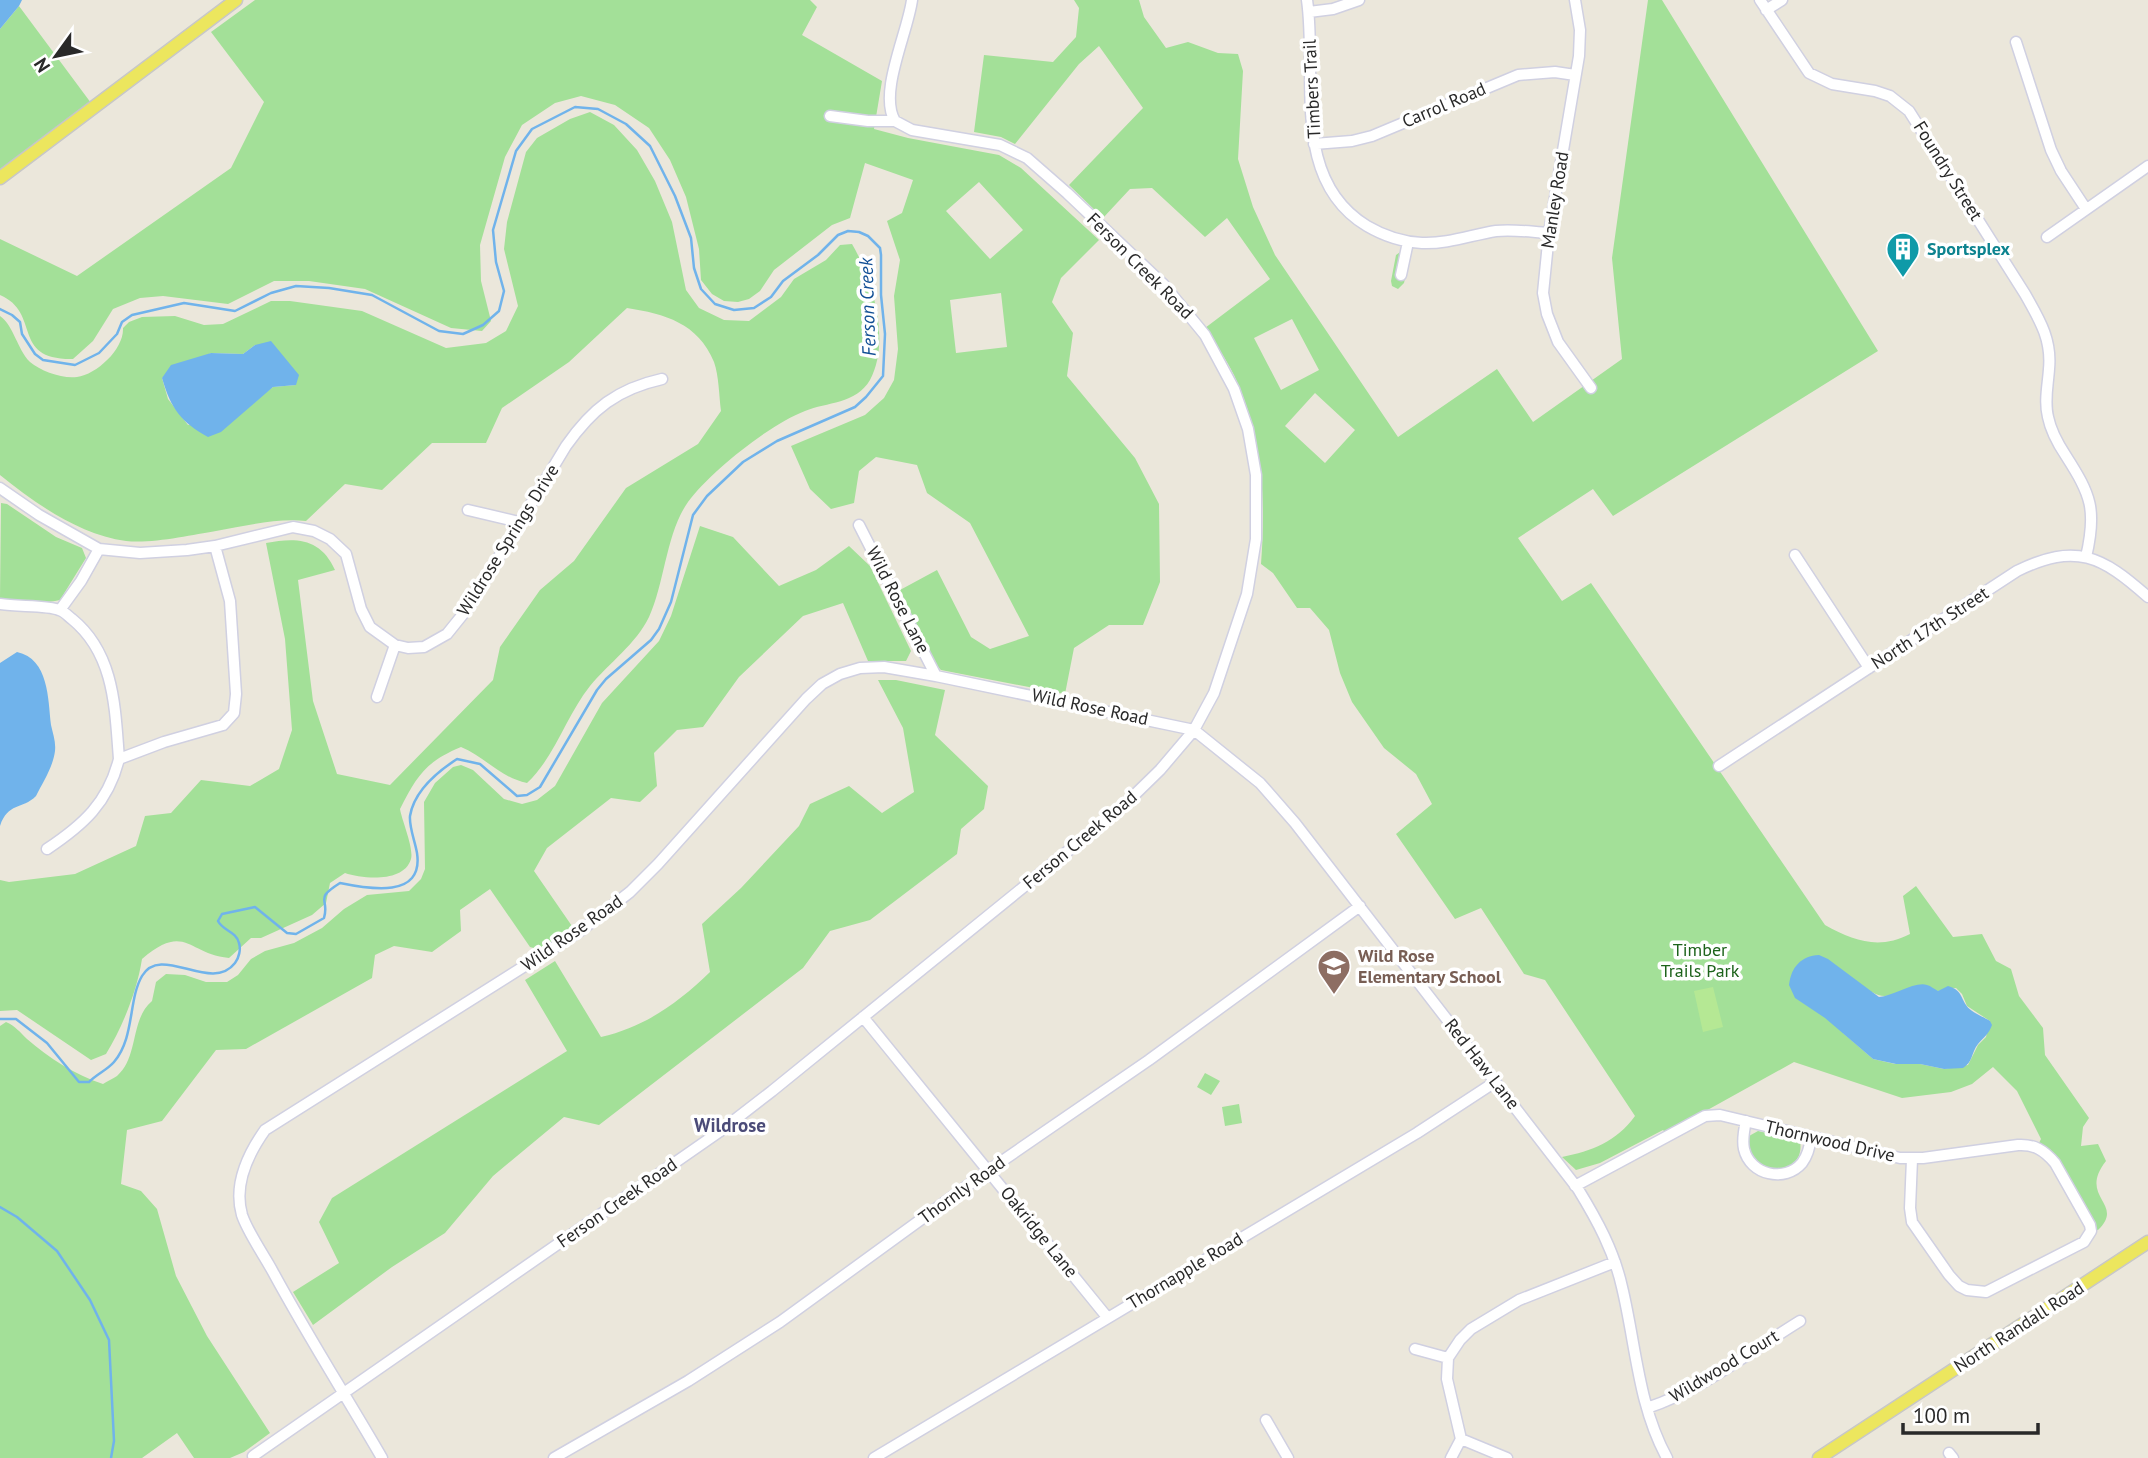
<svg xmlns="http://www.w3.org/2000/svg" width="2148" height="1458" viewBox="0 0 2148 1458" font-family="'PT Sans',sans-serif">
	<rect width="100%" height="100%" fill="#ebe7db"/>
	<!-- green -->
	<path fill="#a3e098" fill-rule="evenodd" d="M255 0H810L817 7 802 35 882 81 874 129 908 138 999 155 1021 168 1099 240 1061 278 1052 302 1073 333 1067 376 1135 458 1159 504 1160 582 1143 625H1109L1074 648 1065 694 941 670 935 664 900 590 937 570 971 637 990 649 1029 636 970 523 927 493 917 465 876 457 859 471 854 503 831 509 810 489 791 446 865 415 884 398 894 380 898 349 894 296 900 260 887 221 902 213 913 180 865 163 850 218 832 225 774 270 760 291 749 299 738 302 724 301 712 294 701 280 699 249 686 197 670 160 649 128 615 105 581 96 555 103 522 125 505 157 480 245 481 281 491 321 482 331 451 328 365 289 309 281H274L228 304 163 296 140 298 113 309 93 341 73 359C10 360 42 313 0 295V239L77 276 231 168 264 102 211 32ZM979 182 1023 230 990 259 946 211ZM1001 293 1007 347 956 353 950 300Z
		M1074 0H1139L1144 17 1166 48 1188 42 1218 53 1238 54 1243 71 1238 159 1253 207 1275 255 1398 437 1497 369 1533 422 1622 359 1612 258 1648 0H1662L1878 351 1613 516 1593 489 1518 538 1562 601 1591 583 1825 925C1854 941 1879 950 1910 934L1903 896 1916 886 1953 937 1982 934 1996 961 2011 969 2019 996 2043 1028 2045 1055 2089 1118 2083 1127 2081 1146 2098 1144 2106 1161C2077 1198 2126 1203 2098 1230L2091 1231 2055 1163 2037 1147 2041 1139 2017 1091 1993 1067 1972 1084 1951 1092 1902 1098 1794 1062 1666 1133 1663 1130 1600 1163 1576 1170 1562 1157C1592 1151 1616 1142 1635 1116L1545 980 1524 974 1481 908 1455 919 1396 834 1432 804 1416 774 1384 748 1352 702 1340 673 1329 630 1310 608H1297L1273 573 1261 564C1266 498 1263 437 1234 375 1226 359 1215 343 1205 328L1270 279 1227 218 1205 237 1152 188 1130 189 1103 218 1069 185 1143 108 1099 46 1079 64 1015 144 1001 137 974 132 984 55 1053 62 1076 37 1079 8ZM1292 319 1319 370 1281 390 1254 338ZM1315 393 1355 430 1325 463 1285 426ZM1911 987 1938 991 1956 988 1962 994 1967 1006 1990 1021 1986 1037 1978 1045 1968 1065 1944 1069 1920 1064H1895L1873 1059 1843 1033 1872 992C1885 1001 1898 993 1911 987Z
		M19 6 91 103 0 172V29Z
		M590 112 614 125 637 150 655 181 672 222 686 290 699 308 724 320 749 321 781 297 794 279 826 260 840 245 852 244C873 280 891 341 870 380 856 404 827 402 805 411 770 424 710 472 688 502 666 533 665 582 649 617 636 644 609 663 590 686 566 716 555 757 527 783 501 778 485 757 461 747 425 762 417 776 400 809 402 821 414 848 411 859 404 883 363 879 345 873L330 883 326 903 312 915 261 938H251L229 958C187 954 186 922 142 959 137 991 123 1026 106 1054L91 1060 17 1010 0 1011V880L9 882 75 874 136 846 145 816 171 813 201 780 250 786 279 769 292 730 285 639 266 543C296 537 321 538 335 570L298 580 313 701 337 774 390 785 493 680 500 647 540 590 574 561 626 488 698 444 721 411C719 396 719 376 714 362 698 323 665 314 627 308L569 362 502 408 486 443H432L382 490 345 484 306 521C276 518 246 526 216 531 192 535 151 544 126 541 80 535 36 504 0 475V316C14 326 17 349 30 362 41 371 62 379 77 377 97 374 124 349 123 328L129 322 142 317 175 316 204 325 223 324 271 301H290L362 311 446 348 486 343 506 331 518 306 504 249 507 222 526 152 537 138 570 119ZM255 345 296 385 273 387 255 400 188 425 168 399 162 378 211 353 243 354Z
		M1403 250 1410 256 1404 283 1398 289 1392 286 1391 281 1396 255Z
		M1 503 7 504 56 537 82 548 86 558 60 600C41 605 19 601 0 598Z
		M700 526 733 537 779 586 816 570 849 546 870 566 911 651 906 661H868L843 603 803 616 739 677 703 727 677 730 654 753 657 786 640 802 611 798 547 848 534 871 574 929 541 950 530 947 490 889 460 910 461 931 432 952 394 946 375 955 372 978 246 1049 216 1050 162 1121 127 1130 121 1184 141 1191 157 1209 176 1276 207 1336 270 1433 244 1452 230 1458H194L177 1433 142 1458H0V1026L6 1022C15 1026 20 1032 27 1039 49 1058 75 1075 103 1084 107 1081 113 1079 117 1076 139 1057 130 1019 152 1001L156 982 166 974 185 975 206 982H227L238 975 251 959 265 951 294 943 322 928 344 909 367 895 409 891 421 879 425 869 424 802 435 783 453 767 461 765 473 770 504 799 522 804 537 800 555 786 602 703 659 641 671 616Z
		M878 680H896L945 690 935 735 988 786 984 809 961 829 957 854 870 920 830 931 803 968 599 1125 564 1117 493 1176 445 1233 392 1267 313 1325 293 1292 339 1263 319 1222 332 1198 567 1051 525 980 555 961 601 1037C645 1027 678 1003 710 972L702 924 741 888 799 826 810 804 849 786 882 813 914 792 903 728Z
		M1205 1073 1220 1081 1211 1095 1197 1087Z
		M1239 1104 1242 1123 1225 1126 1222 1107Z
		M1758 1131 1800 1141C1807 1180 1742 1178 1749 1136Z"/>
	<!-- pitch -->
	<path fill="#b5e894" d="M1713 987 1723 1027 1703 1032 1694 991Z"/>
	<!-- water -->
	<path fill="#70b3eb" d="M0 0H22L19 6 0 29Z
		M271 341 299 375 296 385 273 387 221 432 208 437C181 422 171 409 162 378L171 365 211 353 243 354 255 345Z
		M17 652C49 659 48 699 51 725 53 734 56 742 55 751 53 767 43 782 36 796 22 810 8 802 0 826V663Z
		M1819 955 1828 959 1879 997C1894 996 1915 981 1927 985 1931 986 1934 989 1938 991L1948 986C1961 990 1960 995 1966 1005 1970 1012 1984 1017 1990 1021L1992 1025C1989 1034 1984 1037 1978 1044 1971 1053 1973 1062 1963 1068L1944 1069 1920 1064H1896L1873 1059 1825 1018 1795 998 1789 985C1791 967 1801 956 1819 955Z"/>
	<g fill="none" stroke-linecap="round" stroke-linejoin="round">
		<!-- stream -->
		<path stroke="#70b3eb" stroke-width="2.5" d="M0 309 12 315 20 322 22 334 35 354 43 360 75 365 99 353 117 334 122 322 132 315 184 303 235 311 271 293 296 286 329 288 372 295 439 331 463 334 483 325 499 311 504 291 496 262 493 230 516 151 532 129 575 107 598 109 626 124 650 146 675 196 691 238 694 268 701 289 715 304 734 310 754 308 771 297 783 281 818 255 838 235 848 231 859 232 868 236 880 248 881 255V295L885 334 883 376 866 397 855 407 777 441 743 462 707 496 693 515 671 602 659 629 651 640 606 679 597 690 540 787 527 795 517 796 480 764 457 759C437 772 414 791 410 816 409 827 415 841 417 853 424 899 369 889 340 883 313 900 330 898 324 918L296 934 287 933 255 907 222 914 218 921C223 931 236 931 239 943 241 949 239 958 235 963 211 994 161 943 142 976 128 1000 135 1037 114 1062 107 1070 97 1074 89 1082H79L47 1043 16 1019H0
			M0 1207 17 1217 57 1251 90 1300 109 1340 114 1441 111 1458"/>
		<defs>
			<path id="minor" d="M1307 0C1318 75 1289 179 1367 226 1384 236 1402 242 1422 243 1448 244 1471 235 1496 231 1513 229 1531 232 1549 233
				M1575 0 1580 30 1579 56 1549 233 1543 293 1547 314 1558 342 1591 388
				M1760 0 1809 73 1832 84 1875 91 1890 96 1909 111 2025 294C2039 319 2052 339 2049 369 2048 385 2044 401 2048 417 2051 432 2058 444 2066 456 2091 495 2097 510 2086 557
				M1766 10 1782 0
				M1309 12 1333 9 1359 0
				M2016 42 2051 150 2061 171 2086 209
				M895 121C878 93 908 32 912 0
				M1314 144 1352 141 1372 136 1518 75 1555 72 1575 75
				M2047 237 2148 166
				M1401 275 1408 242
				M0 488 39 515 99 549 140 553 187 550 215 546 293 527 314 531 330 539 346 554 361 609 370 627 395 645 408 648 424 647 447 634 468 608 566 446C592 409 617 389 662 379
				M468 510 519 522
				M859 525 936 676
				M1795 555 1869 668
				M0 604C16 607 48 605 59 610 64 611 69 617 72 619 115 654 115 709 119 759
				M60 610 81 581 99 549
				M377 697 395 645
				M1719 766 2017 571C2076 542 2102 556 2148 597
				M47 849C83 825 108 803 119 759L164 742 223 725 234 713 236 694 230 601 215 546
				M863 1017 1107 1317
				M1746 1121C1744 1130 1742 1140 1744 1149 1750 1175 1785 1183 1802 1163 1808 1155 1810 1146 1811 1137
				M1575 1186 1705 1116 1720 1115 1900 1158H1923L2018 1145C2034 1144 2044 1150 2055 1163L2090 1225 2091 1231 2084 1242 1986 1292 1967 1290 1959 1286 1949 1275 1912 1222 1910 1208 1912 1159
				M1415 1349 1448 1358
				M1647 1408C1702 1390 1751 1351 1800 1321
				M1266 1420 1288 1458
				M1461 1439 1507 1458
				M1949 1453 1953 1458
				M253 1456 719 1132 772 1091 1121 808 1160 770 1194 730 1214 693 1247 594 1256 539V475L1248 429 1234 389 1205 335 1164 285 1067 193 1027 158 1000 145 912 130 895 121H868L830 116
				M382 1458C346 1396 307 1335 273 1272 264 1255 248 1233 242 1215 233 1184 248 1154 265 1130L580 931 630 892 658 864 806 699 822 684 840 674 860 668 884 667 936 676 1194 730 1260 783 1295 823 1578 1189C1597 1220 1614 1251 1622 1287 1636 1345 1638 1405 1667 1458
				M554 1458 688 1381 780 1322 989 1170 1149 1060 1360 906
				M874 1458 1417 1133 1495 1082
				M1451 1458 1461 1439 1447 1379 1448 1358 1460 1340 1471 1329 1519 1300 1615 1262"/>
			<path id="major" d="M0 178 236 0
				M1819 1458 2148 1242"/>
		</defs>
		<!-- minor casing -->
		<use href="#minor" stroke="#d0d0e1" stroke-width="13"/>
		<!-- major casing -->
		<use href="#major" stroke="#c7c7c7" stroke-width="15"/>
		<!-- minor -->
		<use href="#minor" stroke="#fff" stroke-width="10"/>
		<!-- major -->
		<use href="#major" stroke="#ece65e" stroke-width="12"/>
	</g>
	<!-- icons -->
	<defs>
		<symbol id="building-pin" viewBox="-11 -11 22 30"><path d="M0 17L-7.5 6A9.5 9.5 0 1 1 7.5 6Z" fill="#0f9aa8" stroke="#fff"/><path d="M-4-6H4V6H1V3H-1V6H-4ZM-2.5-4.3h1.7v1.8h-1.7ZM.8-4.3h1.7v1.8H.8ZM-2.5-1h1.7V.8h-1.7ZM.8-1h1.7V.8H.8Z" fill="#fff"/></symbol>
		<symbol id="school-pin" viewBox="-11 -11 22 30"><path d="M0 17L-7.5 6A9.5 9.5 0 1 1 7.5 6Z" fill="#8d6e63" stroke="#fff"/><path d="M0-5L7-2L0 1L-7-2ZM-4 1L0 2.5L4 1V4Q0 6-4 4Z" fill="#fff"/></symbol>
	</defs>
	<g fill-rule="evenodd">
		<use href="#building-pin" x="1884" y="230" width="38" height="52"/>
		<use href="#school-pin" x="1315" y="947" width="38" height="52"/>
	</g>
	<g text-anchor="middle" stroke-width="7" stroke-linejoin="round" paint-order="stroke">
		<!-- street labels -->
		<g font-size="18" fill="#292929" stroke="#fff">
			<text transform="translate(1312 89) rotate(-93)" y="6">Timbers Trail</text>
			<text transform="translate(1444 105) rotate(-23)" y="6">Carrol Road</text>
			<text transform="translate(1948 171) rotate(58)" y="6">Foundry Street</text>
			<text transform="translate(1555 200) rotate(-81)" y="6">Manley Road</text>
			<text transform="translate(1140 266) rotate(45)" y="6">Ferson Creek Road</text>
			<text transform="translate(508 540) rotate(-58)" y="6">Wildrose Springs Drive</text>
			<text transform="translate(898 600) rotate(63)" y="6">Wild Rose Lane</text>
			<text transform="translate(1930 628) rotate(-33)" y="6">North 17th Street</text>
			<text transform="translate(1090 707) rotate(12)" y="6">Wild Rose Road</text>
			<text transform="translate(1080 840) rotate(-40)" y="6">Ferson Creek Road</text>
			<text transform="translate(572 933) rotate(-35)" y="6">Wild Rose Road</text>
			<text transform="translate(1482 1064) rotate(52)" y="6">Red Haw Lane</text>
			<text transform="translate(1830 1141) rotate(13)" y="6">Thornwood Drive</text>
			<text transform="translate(962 1190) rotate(-36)" y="6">Thornly Road</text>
			<text transform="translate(617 1203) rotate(-35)" y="6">Ferson Creek Road</text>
			<text transform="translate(1039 1232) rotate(51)" y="6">Oakridge Lane</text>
			<text transform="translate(1185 1271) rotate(-31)" y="6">Thornapple Road</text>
			<text transform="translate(2019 1327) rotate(-33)" y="6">North Randall Road</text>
			<text transform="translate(1724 1366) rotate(-31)" y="6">Wildwood Court</text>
		</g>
		<!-- culture labels -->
		<g font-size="18" font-weight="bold" fill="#0d838f" stroke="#fff" text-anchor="start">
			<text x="1927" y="255">Sportsplex</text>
		</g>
		<!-- park labels -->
		<g font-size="18" fill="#1d631b" stroke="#fff">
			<text x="1700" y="956">Timber<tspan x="1700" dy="21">Trails Park</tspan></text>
		</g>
		<!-- education labels -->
		<g font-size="18" font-weight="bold" fill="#785e54" stroke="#fff" text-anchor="start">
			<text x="1358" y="962">Wild Rose<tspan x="1358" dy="21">Elementary School</tspan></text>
		</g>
		<!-- water labels -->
		<g font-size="19" font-style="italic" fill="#114f95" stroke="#fff">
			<text transform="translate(867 307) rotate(-92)" y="7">Ferson Creek</text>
		</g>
		<!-- neighbourhood labels -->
		<g font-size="19" font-weight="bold" fill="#4b4b78" stroke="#fff">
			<text x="730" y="1132">Wildrose</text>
		</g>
	</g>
	<!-- north arrow -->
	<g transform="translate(56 56) rotate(237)" stroke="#ffffff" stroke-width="5" paint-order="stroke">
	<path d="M0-5L12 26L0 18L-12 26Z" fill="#292929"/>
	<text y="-10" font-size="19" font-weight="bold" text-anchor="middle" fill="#292929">N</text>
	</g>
	<!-- scale -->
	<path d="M1903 1423v10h135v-10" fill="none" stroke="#292929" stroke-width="3.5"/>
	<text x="1913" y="1423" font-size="21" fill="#292929" stroke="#ffffff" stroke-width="5" paint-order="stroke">100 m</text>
</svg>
